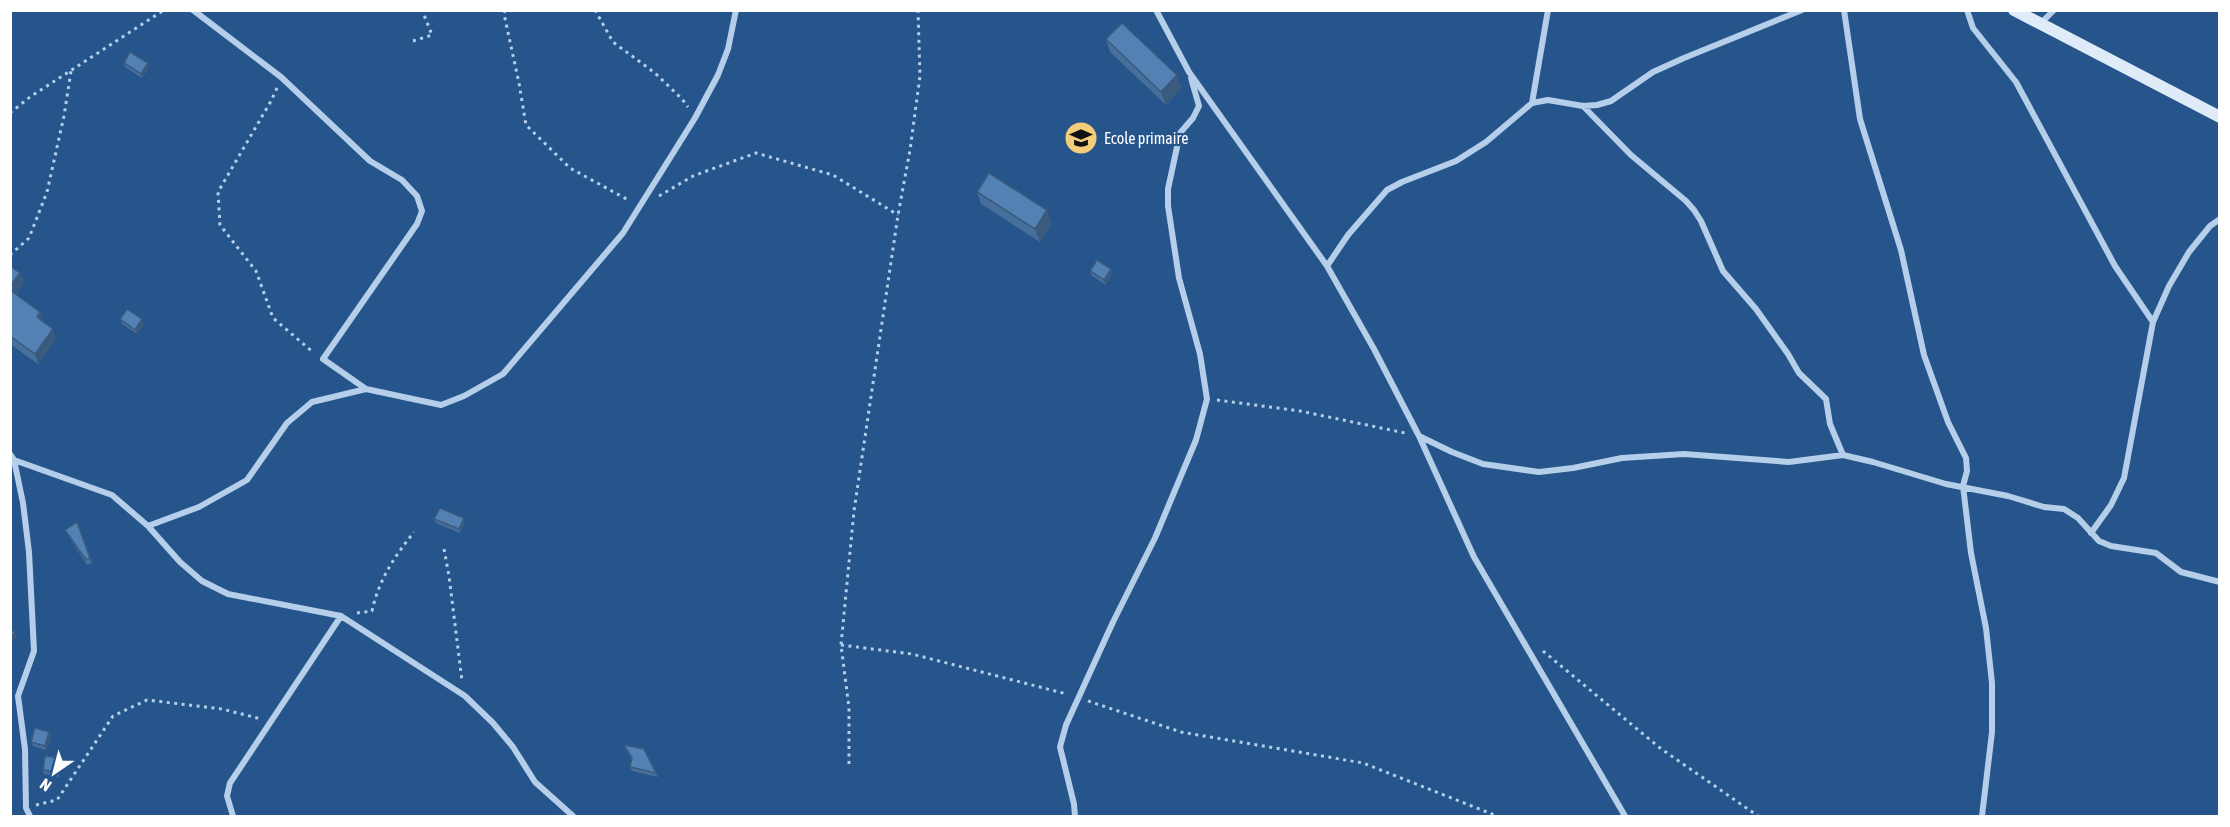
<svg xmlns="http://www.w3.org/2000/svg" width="2230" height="827" viewBox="0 0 2230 827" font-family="'Asap Condensed',sans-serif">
	<rect width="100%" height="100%" fill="#26558b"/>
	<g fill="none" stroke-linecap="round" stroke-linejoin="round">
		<!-- path -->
		<path stroke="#b5ceea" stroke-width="3" stroke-dasharray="3 4.5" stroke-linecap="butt" d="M505 10 504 14 519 83 526 125 570 168 630 201
			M595 10 613 42 655 73 682 99 688 107
			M413 41 432 35 422 10
			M277 88 271 101 218 192 220 225 256 271 273 318 314 353
			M10 113 30 97 164 10
			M659 196 693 176 756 153 833 175 898 215
			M10 255 29 238 47 192 64 116 71 71
			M1217 400 1300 411 1405 433
			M444 549 449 576 462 681
			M357 613 372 611C379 579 395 556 414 532
			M841 645 912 654 1067 694
			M1543 651 1660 748 1758 816
			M1088 701 1181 732 1363 763 1497 816
			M849 764V708L841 645 854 511 898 215 910 150 920 76 918 10
			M36 805 57 800 113 716 147 700 222 709 261 719"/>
		<!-- street -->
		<path stroke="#b5ceea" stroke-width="6" d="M193 10 281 77 370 161 402 180 417 196 422 211 417 224 323 359 366 389
			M1156 10 1189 72 1327 266 1374 349 1419 436 1474 557 1625 816
			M1844 10 1860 119 1901 250 1924 355 1948 422 1966 458 1967 471 1963 486 1971 553 1986 628 1992 683V732L1982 816
			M1967 10 1973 28 2016 82 2115 266 2153 322
			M2041 23 2054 10
			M1532 103 1548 10
			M1583 106 1631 155 1686 201 1694 210 1701 221 1723 271 1756 309 1788 354 1799 373 1826 399 1830 424 1843 455
			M1327 266 1348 235 1387 190 1402 182 1456 161 1486 142 1532 103 1548 100 1583 106 1597 105 1611 101 1653 72 1684 58 1802 10
			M1419 436 1452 452 1483 464 1539 472 1573 468 1622 458 1684 454 1789 462 1843 455 1873 462 1946 484 2008 496 2044 507 2064 509 2078 518 2099 541 2111 546 2156 553 2181 572 2220 582
			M10 454 14 460 112 495 148 526 180 562 202 581 228 594 341 616 465 696 493 723 513 747 535 782 573 816
			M14 460 23 503 29 552 34 651 18 696 25 749 26 808 30 816
			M148 526 199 507 247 480 287 423 312 402 366 389 441 405 464 396 503 374 623 233 695 118 718 75 728 49 736 10
			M2091 533 2111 505 2124 478 2153 322 2169 286 2189 252 2210 226 2220 219
			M233 816 227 796 230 783 341 616
			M1075 816 1074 804 1060 747 1066 725 1113 622 1155 538 1196 440 1207 399 1200 354 1179 278 1168 206V189L1180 133 1193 118 1199 106 1191 78"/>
		<!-- secondary -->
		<path stroke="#dfebf8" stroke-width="12" d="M2014 10 2220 117"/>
	</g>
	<!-- wall -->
	<path fill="#476f9b" d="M1106 39 1182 88 1166 105 1110 52Z
		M124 63 149 68 142 78 125 67Z
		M977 192 1052 223 1040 242 981 204Z
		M10 266 20 273 24 283 16 294 40 312 44 323 56 339 38 364 10 344Z
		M1111 269 1112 273 1106 285 1091 275 1090 271Z
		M120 319 144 324 137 334 122 324Z
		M434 519 465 522 460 533 436 523Z
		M79 527 92 563 87 565 67 534 65 530Z
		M51 736 46 750 33 746 31 742Z
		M624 745 656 773 658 777 632 771 630 767 632 759 625 749Z
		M60 758 61 763 59 777 44 774 43 770Z"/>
	<!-- shaded-wall -->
	<path fill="#3a5a7e" d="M148 63 149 68 142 78 141 74Z
		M1177 75 1182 88 1166 105 1161 92Z
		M1047 210 1052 223 1040 242 1035 229Z
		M1111 269 1112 273 1106 285 1104 280Z
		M20 273 24 283 12 299 10 294V286Z
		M40 312 44 322 40 328 37 317Z
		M142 319 144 324 137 334 135 330Z
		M53 329 56 339 38 364 35 354Z
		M464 518 465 522 460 533 459 529Z
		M15 632 17 636 10 645V638Z
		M49 732 51 736 46 750 45 746Z
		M60 758 61 763 59 777 58 772Z"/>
	<!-- building -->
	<path fill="#5381b4" stroke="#3a5a7e" stroke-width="1.5" d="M1122 23 1177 75 1161 92 1106 39Z
		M130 52 148 63 141 74 124 63Z
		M989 173 1047 210 1035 229 977 192Z
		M1097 260 1111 269 1104 280 1090 271Z
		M10 266 20 273 10 286Z
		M10 290 40 312 37 317 53 329 35 354 10 336Z
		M127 309 142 319 135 330 120 319Z
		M440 508 464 518 459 529 434 519Z
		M77 522 90 558 86 560 65 530Z
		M10 629 15 632 10 638Z
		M35 728 49 732 45 746 31 742Z
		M624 745 644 749 656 773 630 767 632 758Z
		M45 756 60 758 58 772 43 770Z"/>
	<!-- icons -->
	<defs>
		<symbol id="school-disc" viewBox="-11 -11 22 22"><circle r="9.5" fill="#f3cd7a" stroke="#26558b"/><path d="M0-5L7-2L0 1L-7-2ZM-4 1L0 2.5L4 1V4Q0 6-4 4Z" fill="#111"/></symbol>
	</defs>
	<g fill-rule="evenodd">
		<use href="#school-disc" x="1062" y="119" width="38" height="38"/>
	</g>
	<g text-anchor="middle" stroke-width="4.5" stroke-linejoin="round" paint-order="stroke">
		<!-- poi labels -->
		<g font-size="16" fill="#fff" stroke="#26558b" text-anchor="start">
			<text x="1104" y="144">Ecole primaire</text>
		</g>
	</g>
	<!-- border -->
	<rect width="2230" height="827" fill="none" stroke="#ffffff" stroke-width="24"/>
	<!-- north arrow -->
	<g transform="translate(54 773) rotate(215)" stroke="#26558b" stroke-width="4.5" paint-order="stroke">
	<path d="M0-4.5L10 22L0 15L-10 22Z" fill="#ffffff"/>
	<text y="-9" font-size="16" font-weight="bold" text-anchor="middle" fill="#ffffff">N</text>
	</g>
</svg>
